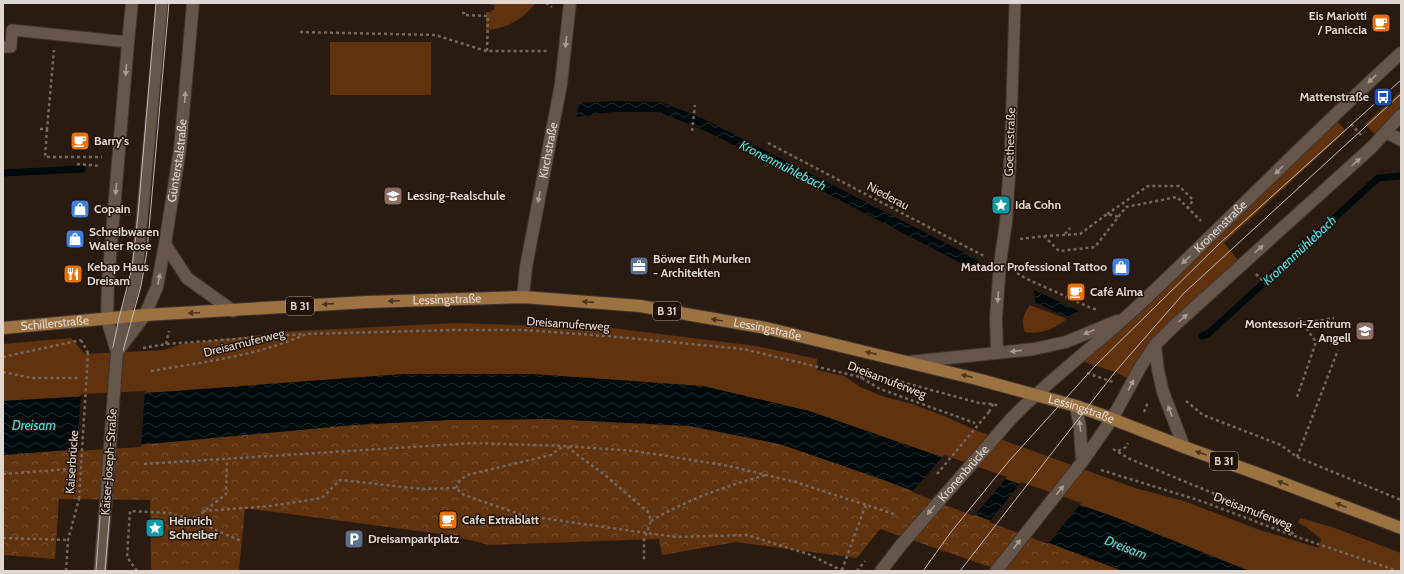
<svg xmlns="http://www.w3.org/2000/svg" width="1404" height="574" viewBox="0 0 1404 574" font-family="Cabin,sans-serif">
	<defs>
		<pattern id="park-crowns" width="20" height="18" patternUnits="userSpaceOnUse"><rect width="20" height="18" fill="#60320d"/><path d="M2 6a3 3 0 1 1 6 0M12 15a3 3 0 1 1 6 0" fill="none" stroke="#764f2f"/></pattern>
		<pattern id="water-waves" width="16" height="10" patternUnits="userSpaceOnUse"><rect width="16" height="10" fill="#000a0c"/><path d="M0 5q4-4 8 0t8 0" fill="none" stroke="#252d2e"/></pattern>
	</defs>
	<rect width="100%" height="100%" fill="#2a1b12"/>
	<!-- green -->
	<path fill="#60320d" d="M491 3H536C521 20 509 28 486 30V12H491V10H494V5H491Z
		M330 42H431V95H330Z
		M1401 91V106L1376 136 1365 124Z
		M1336 120 1346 131 1224 243 1238 260 1168 324 1129 379 1115 372 1084 362C1169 283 1255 204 1336 120Z
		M1030 305 1067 319C1053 329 1042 335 1025 332 1021 322 1023 314 1030 305Z
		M456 323 612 328 756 346 817 359V370L844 376 860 387 882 396 912 404 944 416 973 429 1135 488 1184 501 1257 529 1319 548 1321 539 1305 526H1303L1298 522 1300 518 1332 527 1401 553V571H1249L1112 516 809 411 703 386 161 392 3 401V344L71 338 85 354 164 350 182 344 296 331Z"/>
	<!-- park -->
	<path fill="url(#park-crowns)" d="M550 419 690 426 780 444 884 480 1123 571H1002L880 529 857 558 736 542 662 555 659 539 490 545 448 535 245 508 239 570H151L150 500 59 499 55 559 3 555V455L353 425 447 420Z"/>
	<!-- water -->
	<path fill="url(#water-waves)" d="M612 101 661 102 700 117 977 259 978 272 718 137 687 123 657 112H613L576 117 580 103Z
		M1034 290 1079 311 1068 318 1035 302Z
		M403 374H533L703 386 809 411 1112 516 1249 571H1123L884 480 780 444 690 426 550 419 447 420 353 425 160 443 3 455V401L161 392Z"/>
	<!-- pier -->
	<path fill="#2a1b12" d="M145 391 141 447 77 451 81 394Z
		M944 455 1007 477 974 516 912 492Z
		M1021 482 1081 503 1048 544 989 522Z"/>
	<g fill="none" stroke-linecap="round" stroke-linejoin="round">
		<!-- stream -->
		<path stroke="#000a0c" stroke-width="7" d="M3 173 82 169
			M1202 336 1209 333 1378 178 1401 176"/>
		<defs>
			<path id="service" d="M3 47H11L12 30 128 42
				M1010 161 1015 3
				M117 352 125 317 135 285 138 261 162 3"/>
			<g id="minor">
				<path d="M1386 132 1401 140"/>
				<path id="s1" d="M523 297 526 267 561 84 570 3"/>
				<path d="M997 353 996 318 1000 263 1006 222 1010 161"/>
			</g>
			<g id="secondary">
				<path d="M165 244 187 278 233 311"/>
				<path d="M1155 345 1158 370 1163 392 1184 447"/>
				<path id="s2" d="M117 352 145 315 157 287 165 244 180 149 193 3"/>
				<path d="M117 352 107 319 108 282 128 42 132 3"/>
				<path d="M909 362 1034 349 1066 342 1117 321"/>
				<path d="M1076 406 1080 428 1082 462"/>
				<path id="s3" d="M1010 420C1050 378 1098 344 1140 304 1228 221 1312 134 1401 53"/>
				<path d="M1082 462 1112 419 1141 366 1155 345 1173 327 1372 147 1401 115"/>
				<path d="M100 571 106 500"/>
				<path d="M881 571 901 545"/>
			</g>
			<g id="primary">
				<path id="s4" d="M3 328 145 315 367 302 523 297 640 306 766 328 977 379 1076 406 1102 415 1184 447 1264 476 1401 528"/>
			</g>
		</defs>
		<!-- service casing -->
		<use href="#service" stroke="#40342f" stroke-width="13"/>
		<!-- minor casing -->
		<use href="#minor" stroke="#40342f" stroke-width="14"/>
		<!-- secondary casing -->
		<use href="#secondary" stroke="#40342f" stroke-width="14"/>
		<!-- primary casing -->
		<use href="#primary" stroke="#40342f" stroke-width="14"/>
		<!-- path -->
		<path stroke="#756860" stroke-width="2.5" stroke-dasharray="3 3" stroke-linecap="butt" d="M546 3 552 7
			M462 13H464V15L488 16 487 51
			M300 32 435 35 486 51H547
			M1351 124 1361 135
			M40 129H47L54 50
			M47 129 45 157H102
			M692 131 695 105
			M768 143 984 256
			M77 164 100 166
			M1107 214 1148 186H1179L1193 200 1188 208
			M1065 234 1070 228
			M1044 236 1080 234 1107 214 1119 217
			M1020 239 1044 236 1059 251 1095 247 1126 207 1177 197 1201 221
			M1017 273 1025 278 1091 308 1098 310
			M1256 274 1266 284
			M1303 323 1334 318
			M81 340 88 353
			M166 344 169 331
			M143 348 166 344 304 334
			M3 357 81 340
			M151 371C203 362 257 356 306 334L455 330H524L607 336 743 349 860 377 880 389 975 423
			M3 372 32 378H78
			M1087 373 1113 382
			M860 377H884L979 403 993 404 999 406
			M1297 397 1316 342 1299 318
			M1186 401 1203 415 1281 445 1297 457 1401 500
			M989 412 994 402
			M1144 412 1148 402
			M567 447 606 476 648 512 651 521 644 540V562
			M1113 449 1130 459 1281 521 1296 537
			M1118 451 1126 447 1128 443
			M1297 457 1338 350
			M144 464 474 443 566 446 635 451 729 466 795 482 897 515
			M1101 470 1201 501 1297 537 1398 571
			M3 474 70 469
			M456 488 460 480 467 475 551 455 562 447
			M203 511 270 506 322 498 340 480 422 489 456 488 464 495 522 515 590 525 676 537 747 535 808 554 843 571
			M193 520 241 541
			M651 521C686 500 726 486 766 475
			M3 538 68 540
			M842 570 866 504
			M66 571 68 540 79 499
			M137 571 127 557 130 511 170 513 193 520 226 494 227 459
			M857 571 865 561"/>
		<!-- service -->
		<use href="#service" stroke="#66554b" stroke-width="11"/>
		<!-- minor -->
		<use href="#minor" stroke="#66554b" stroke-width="12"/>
		<!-- secondary -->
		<use href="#secondary" stroke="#66554b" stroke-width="12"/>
		<!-- primary -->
		<use href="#primary" stroke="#9c7241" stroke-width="12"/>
		<!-- tram -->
		<path stroke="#c5bbb4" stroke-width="1" d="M96 571 112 352 119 318 132 268 138 215 156 3
			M105 571 123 351 141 286 147 251 169 3
			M923 571 951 532 1009 461 1095 366 1219 244 1401 80
			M960 571 1115 372 1184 293 1401 94"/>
		<defs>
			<g id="secondary-bridge">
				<path d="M106 500 117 352"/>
				<path id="s5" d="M901 545 1010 420"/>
				<path d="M996 571 1082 462"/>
			</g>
		</defs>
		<!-- secondary-bridge casing -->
		<use href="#secondary-bridge" stroke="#40342f" stroke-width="14" stroke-linecap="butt"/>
		<!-- path-bridge -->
		<path stroke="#756860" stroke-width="2.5" stroke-dasharray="3 3" stroke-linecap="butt" d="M937 474 989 412
			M79 499 88 353"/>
		<!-- secondary-bridge -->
		<use href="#secondary-bridge" stroke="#66554b" stroke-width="12"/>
	</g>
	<!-- one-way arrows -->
	<defs><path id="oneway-solid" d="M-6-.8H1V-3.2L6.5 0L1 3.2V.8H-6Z"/></defs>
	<g fill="#aa9c95">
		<use href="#oneway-solid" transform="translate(566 42) rotate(96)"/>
		<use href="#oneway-solid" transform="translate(126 70) rotate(94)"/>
		<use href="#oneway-solid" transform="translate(1372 79) rotate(137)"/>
		<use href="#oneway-solid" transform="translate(185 97) rotate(-85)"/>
		<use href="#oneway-solid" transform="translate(1356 162) rotate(-42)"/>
		<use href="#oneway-solid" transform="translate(1279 170) rotate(135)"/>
		<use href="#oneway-solid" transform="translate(116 189) rotate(95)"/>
		<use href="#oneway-solid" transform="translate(539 197) rotate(101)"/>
		<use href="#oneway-solid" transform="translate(1259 249) rotate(-42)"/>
		<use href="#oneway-solid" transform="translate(1186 260) rotate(137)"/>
		<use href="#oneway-solid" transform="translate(159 279) rotate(-78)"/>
		<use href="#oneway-solid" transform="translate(998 297) rotate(95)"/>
		<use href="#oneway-solid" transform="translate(1183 318) rotate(-42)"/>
		<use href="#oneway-solid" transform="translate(1089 332) rotate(158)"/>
		<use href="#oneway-solid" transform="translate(1016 351) rotate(174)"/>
		<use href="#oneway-solid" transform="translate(1131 385) rotate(-62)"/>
		<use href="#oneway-solid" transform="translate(1170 411) rotate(-111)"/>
		<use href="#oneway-solid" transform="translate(1080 426) rotate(-97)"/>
		<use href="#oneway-solid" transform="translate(1060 490) rotate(-51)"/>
		<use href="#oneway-solid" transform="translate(931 510) rotate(131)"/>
		<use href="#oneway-solid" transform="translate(1017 544) rotate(-52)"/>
	</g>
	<g fill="#4b341d">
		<use href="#oneway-solid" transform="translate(394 301) rotate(178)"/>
		<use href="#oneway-solid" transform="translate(588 302) rotate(-176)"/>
		<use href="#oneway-solid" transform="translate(328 304) rotate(176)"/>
		<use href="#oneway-solid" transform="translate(194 313) rotate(177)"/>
		<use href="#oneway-solid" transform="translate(717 320) rotate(-170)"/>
		<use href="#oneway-solid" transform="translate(871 353) rotate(-167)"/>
		<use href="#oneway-solid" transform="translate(967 376) rotate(-166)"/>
		<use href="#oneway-solid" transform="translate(1201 453) rotate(-161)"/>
		<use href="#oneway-solid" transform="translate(1283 483) rotate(-159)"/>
		<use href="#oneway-solid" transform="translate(1341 505) rotate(-159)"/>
	</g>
	<!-- icons -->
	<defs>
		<symbol id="cafe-square" viewBox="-11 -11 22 22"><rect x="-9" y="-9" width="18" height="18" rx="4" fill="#e8710a" stroke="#201209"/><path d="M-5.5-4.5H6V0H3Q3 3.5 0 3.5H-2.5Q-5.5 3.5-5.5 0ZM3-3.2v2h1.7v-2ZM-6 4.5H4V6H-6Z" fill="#fff"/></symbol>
		<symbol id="bus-square" viewBox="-11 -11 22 22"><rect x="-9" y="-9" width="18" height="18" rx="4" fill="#1a4fb4" stroke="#201209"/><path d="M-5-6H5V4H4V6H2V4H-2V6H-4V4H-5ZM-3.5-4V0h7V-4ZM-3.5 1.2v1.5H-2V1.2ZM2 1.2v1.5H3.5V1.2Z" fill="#fff"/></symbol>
		<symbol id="school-square" viewBox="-11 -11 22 22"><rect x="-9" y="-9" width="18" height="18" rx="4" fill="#8d6e63" stroke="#201209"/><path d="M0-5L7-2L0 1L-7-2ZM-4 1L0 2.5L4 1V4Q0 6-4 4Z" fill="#fff"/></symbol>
		<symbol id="sight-square" viewBox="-11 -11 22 22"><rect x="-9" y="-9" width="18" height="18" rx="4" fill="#0f9aa8" stroke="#201209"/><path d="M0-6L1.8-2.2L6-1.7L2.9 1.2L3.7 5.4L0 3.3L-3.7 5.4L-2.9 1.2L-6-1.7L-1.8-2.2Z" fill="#fff"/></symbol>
		<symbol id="shop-square" viewBox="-11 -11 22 22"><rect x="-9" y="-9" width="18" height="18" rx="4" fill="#3f7fe0" stroke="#201209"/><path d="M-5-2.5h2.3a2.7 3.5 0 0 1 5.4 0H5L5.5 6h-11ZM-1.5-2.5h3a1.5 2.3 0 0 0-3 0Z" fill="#fff"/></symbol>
		<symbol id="office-square" viewBox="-11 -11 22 22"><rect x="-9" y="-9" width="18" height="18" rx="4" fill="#5c6f8a" stroke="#201209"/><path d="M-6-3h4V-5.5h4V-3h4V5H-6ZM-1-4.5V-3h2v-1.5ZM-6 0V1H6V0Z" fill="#fff"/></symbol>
		<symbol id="restaurant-square" viewBox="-11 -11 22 22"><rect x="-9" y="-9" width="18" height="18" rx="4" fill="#e8710a" stroke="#201209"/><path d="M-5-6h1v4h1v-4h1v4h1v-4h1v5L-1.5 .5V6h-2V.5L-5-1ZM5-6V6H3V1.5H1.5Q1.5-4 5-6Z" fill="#fff"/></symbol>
		<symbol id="parking-square" viewBox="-11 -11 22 22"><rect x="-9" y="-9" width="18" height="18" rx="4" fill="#5c6f8a" stroke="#201209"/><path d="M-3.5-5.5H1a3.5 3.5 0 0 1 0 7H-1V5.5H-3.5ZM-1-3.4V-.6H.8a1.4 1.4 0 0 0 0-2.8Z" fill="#fff"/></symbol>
	</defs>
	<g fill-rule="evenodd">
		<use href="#cafe-square" x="1370" y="12" width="22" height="22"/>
		<use href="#bus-square" x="1372" y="86" width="22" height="22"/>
		<use href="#cafe-square" x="69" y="130" width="22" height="22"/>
		<use href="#school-square" x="382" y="185" width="22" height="22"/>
		<use href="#sight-square" x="990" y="194" width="22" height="22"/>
		<use href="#shop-square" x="69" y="198" width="22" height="22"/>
		<use href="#shop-square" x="64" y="228" width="22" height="22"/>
		<use href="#office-square" x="628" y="255" width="22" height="22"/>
		<use href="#shop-square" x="1110" y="256" width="22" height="22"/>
		<use href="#restaurant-square" x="62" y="263" width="22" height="22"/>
		<use href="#cafe-square" x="1065" y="281" width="22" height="22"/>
		<use href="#school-square" x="1354" y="320" width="22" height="22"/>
		<use href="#cafe-square" x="437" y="509" width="22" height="22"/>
		<use href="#sight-square" x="144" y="517" width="22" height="22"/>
		<use href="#parking-square" x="343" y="528" width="22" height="22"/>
	</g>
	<g text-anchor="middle" stroke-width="3" stroke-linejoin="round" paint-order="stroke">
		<!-- shield labels -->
		<g fill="#201209" stroke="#a79c95" stroke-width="1">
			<rect x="286" y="297" width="28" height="18" rx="3"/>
			<rect x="653" y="302" width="28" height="18" rx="3"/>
			<rect x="1210" y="452" width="28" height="18" rx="3"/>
		</g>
		<g font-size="11" font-weight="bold" fill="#e1d7d1">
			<text x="300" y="310">B 31</text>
			<text x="667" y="315">B 31</text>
			<text x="1224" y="465">B 31</text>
		</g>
		<!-- poi labels -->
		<g font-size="12" font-weight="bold" fill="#e1d7d1" stroke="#201209" text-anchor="start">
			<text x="1367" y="20" text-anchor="end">Eis Mariotti<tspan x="1367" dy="14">/ Paniccia</tspan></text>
			<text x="1369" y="101" text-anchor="end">Mattenstraße</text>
			<text x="94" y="145">Barry's</text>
			<text x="407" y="200">Lessing-Realschule</text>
			<text x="1015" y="209">Ida Cohn</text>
			<text x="94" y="213">Copain</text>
			<text x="89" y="236">Schreibwaren<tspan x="89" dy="14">Walter Rose</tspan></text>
			<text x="653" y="263">Böwer Eith Murken<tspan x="653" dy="14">- Architekten</tspan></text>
			<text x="87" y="271">Kebap Haus<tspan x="87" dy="14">Dreisam</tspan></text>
			<text x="1107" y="271" text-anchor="end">Matador Professional Tattoo</text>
			<text x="1090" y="296">Café Alma</text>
			<text x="1351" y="328" text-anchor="end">Montessori-Zentrum<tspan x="1351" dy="14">Angell</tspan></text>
			<text x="462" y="524">Cafe Extrablatt</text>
			<text x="169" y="525">Heinrich<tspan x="169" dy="14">Schreiber</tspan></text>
			<text x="368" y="543">Dreisamparkplatz</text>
		</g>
		<!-- street labels -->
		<g font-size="12" fill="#e1d7d1" stroke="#201209">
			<text transform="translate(1010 142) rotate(-88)" y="4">Goethestraße</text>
			<text dy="4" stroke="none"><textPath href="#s1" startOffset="149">Kirchstraße</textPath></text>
			<text dy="4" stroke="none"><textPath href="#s2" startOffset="205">Günterstalstraße</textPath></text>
			<text transform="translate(888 196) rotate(28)" y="4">Niederau</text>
			<text dy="4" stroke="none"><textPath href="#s3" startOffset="286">Kronenstraße</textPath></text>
			<text dy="4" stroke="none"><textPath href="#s4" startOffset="445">Lessingstraße</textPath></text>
			<text dy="4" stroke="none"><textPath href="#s4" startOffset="52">Schillerstraße</textPath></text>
			<text transform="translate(568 324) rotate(4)" y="4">Dreisamuferweg</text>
			<text dy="4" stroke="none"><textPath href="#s4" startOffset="768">Lessingstraße</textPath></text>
			<text transform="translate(244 343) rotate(-14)" y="4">Dreisamuferweg</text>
			<text transform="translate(887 380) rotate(21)" y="4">Dreisamuferweg</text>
			<text dy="4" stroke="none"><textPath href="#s4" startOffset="1092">Lessingstraße</textPath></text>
			<text transform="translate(72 462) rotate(-86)" y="4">Kaiserbrücke</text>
			<text transform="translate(109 462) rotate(-86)" y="4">Kaiser-Joseph-Straße</text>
			<text dy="4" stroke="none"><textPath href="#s5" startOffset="95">Kronenbrücke</textPath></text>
			<text transform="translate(1253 511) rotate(21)" y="4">Dreisamuferweg</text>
		</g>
		<!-- water labels -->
		<g font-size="13" font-style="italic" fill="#4ee1ed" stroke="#201209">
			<text transform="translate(783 165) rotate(27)" y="5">Kronenmühlebach</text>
			<text transform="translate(1299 250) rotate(-43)" y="5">Kronenmühlebach</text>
			<text x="34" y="430">Dreisam</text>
			<text transform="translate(1126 547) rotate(21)" y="5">Dreisam</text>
		</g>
	</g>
	<!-- border -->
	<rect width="1404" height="574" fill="none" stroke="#e1d7d1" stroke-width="8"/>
</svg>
